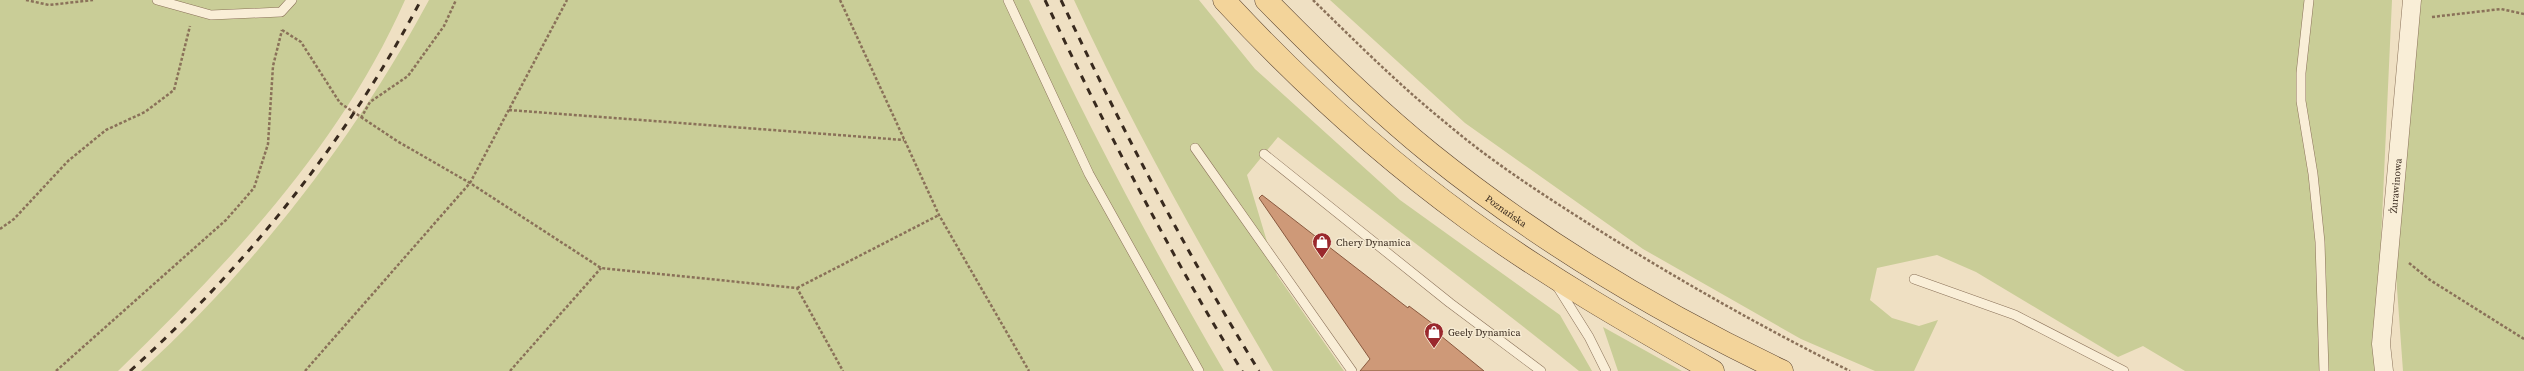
<svg xmlns="http://www.w3.org/2000/svg" width="2524" height="371" viewBox="0 0 2524 371" font-family="'Source Serif 4',serif">
	<rect width="100%" height="100%" fill="#efe0c3"/>
	<!-- green -->
	<path fill="#c9cd97" d="M0 0H405C341 145 230 262 118 371H0Z
		M429 0H1029C1089 128 1153 249 1224 371H141C258 264 354 139 429 0Z
		M1074 0H1199L1255 69 1400 200 1560 315 1592 371H1579C1480 291 1378 216 1278 137L1247 175 1277 275 1344 371H1273C1202 250 1133 128 1074 0Z
		M1330 0H2392L2375 371H2185L2143 346 2118 357 1976 272 1937 255 1877 268 1870 300 1892 318 1919 326 1938 320 1914 371H1875L1801 339 1643 249 1465 123Z
		M2420 0H2524V371H2403L2394 247Z
		M1603 327 1682 371H1618Z"/>
	<!-- building -->
	<path fill="#ce9978" stroke="#89593f" d="M1262 195 1408 308 1409 306 1433 324 1430 327 1484 371H1360L1370 359 1259 198Z"/>
	<g fill="none" stroke-linecap="round" stroke-linejoin="round">
		<defs>
			<path id="service" d="M157 0 211 15 281 12 292 0
				M1008 0 1089 174 1199 371
				M2309 0 2301 73V101L2313 174 2320 242 2324 371
				M1195 148 1352 371
				M1264 154 1450 303 1541 371
				M1914 279 2015 315 2124 371
				M1557 286 1589 337 1606 371"/>
			<g id="minor">
				<path id="s1" d="M2384 371 2381 344 2412 0"/>
			</g>
			<g id="primary">
				<path d="M1224 0C1298 80 1380 155 1468 219 1546 276 1630 324 1713 371"/>
				<path id="s2" d="M1266 0C1318 53 1372 106 1430 153 1538 240 1658 312 1782 371"/>
			</g>
		</defs>
		<!-- service casing -->
		<use href="#service" stroke="#8a7159" stroke-width="10"/>
		<!-- minor casing -->
		<use href="#minor" stroke="#8a7159" stroke-width="19"/>
		<!-- primary casing -->
		<use href="#primary" stroke="#57402e" stroke-width="23"/>
		<!-- path -->
		<path stroke="#8a7159" stroke-width="2.5" stroke-dasharray="3 2" stroke-linecap="butt" d="M26 0 49 5 93 0
			M840 0 939 215 1029 371
			M1313 0C1356 42 1399 85 1446 123 1493 163 1545 196 1597 229 1679 280 1763 328 1850 371
			M2432 17 2501 9 2524 14
			M282 30 301 42 340 103 397 141 470 183 601 268 797 288 843 371
			M509 110 904 140
			M361 118 370 102 408 76 444 26 456 0
			M0 229 14 219 68 161 106 130 145 112 174 90 190 26
			M2409 263 2430 280 2524 339
			M797 288 939 215
			M56 371 226 220 254 188 268 144 273 66 282 30
			M305 371 470 183 567 0
			M510 371 601 268"/>
		<!-- service -->
		<use href="#service" stroke="#f9eed7" stroke-width="9"/>
		<!-- minor -->
		<use href="#minor" stroke="#f9eed7" stroke-width="18"/>
		<!-- primary -->
		<use href="#primary" stroke="#f3d49a" stroke-width="22"/>
		<!-- rail -->
		<path stroke="#392a1e" stroke-width="3" stroke-dasharray="7 7" stroke-linecap="butt" d="M1045 0C1105 127 1168 251 1242 371
			M1061 0C1121 127 1185 251 1259 371
			M130 371C247 266 348 139 421 0"/>
	</g>
	<!-- icons -->
	<defs>
		<symbol id="shop-pin" viewBox="-11 -11 22 30"><path d="M0 17L-7.5 6A9.5 9.5 0 1 1 7.5 6Z" fill="#9a282d" stroke="#f6ebd3"/><path d="M-5-2.5h2.3a2.7 3.5 0 0 1 5.4 0H5L5.5 6h-11ZM-1.5-2.5h3a1.5 2.3 0 0 0-3 0Z" fill="#fff"/></symbol>
	</defs>
	<g fill-rule="evenodd">
		<use href="#shop-pin" x="1311" y="231" width="22" height="30"/>
		<use href="#shop-pin" x="1423" y="321" width="22" height="30"/>
	</g>
	<g text-anchor="middle" stroke-width="3" stroke-linejoin="round" paint-order="stroke">
		<!-- street labels -->
		<g font-size="10" fill="#392a1e" stroke="#f6ebd3">
			<text dy="4" stroke="none"><textPath href="#s1" startOffset="186">Żurawinowa</textPath></text>
			<text dy="4" stroke="none"><textPath href="#s2" startOffset="320">Poznańska</textPath></text>
		</g>
		<!-- poi labels -->
		<g font-size="10" fill="#392a1e" stroke="#f6ebd3" text-anchor="start">
			<text x="1336" y="246">Chery Dynamica</text>
			<text x="1448" y="336">Geely Dynamica</text>
		</g>
	</g>
</svg>
